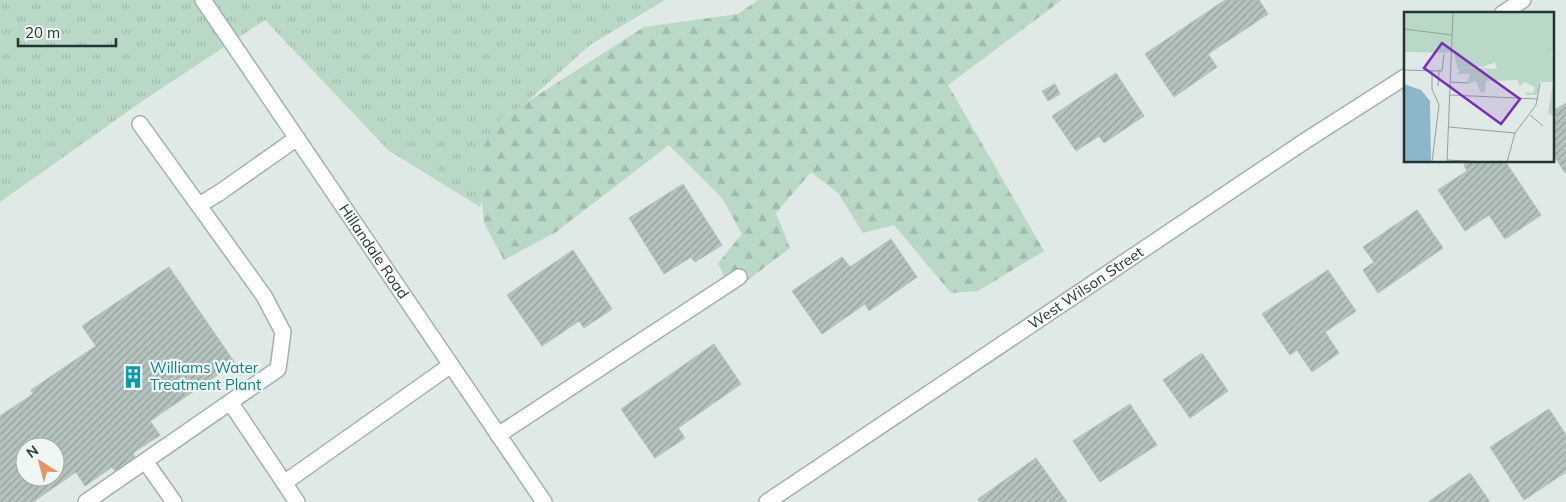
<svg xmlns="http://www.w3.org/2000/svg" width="1566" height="502" viewBox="0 0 1566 502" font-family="Mulish,sans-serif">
	<defs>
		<pattern id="grass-tufts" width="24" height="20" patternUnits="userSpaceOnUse" patternTransform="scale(1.25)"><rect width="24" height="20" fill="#bad8c6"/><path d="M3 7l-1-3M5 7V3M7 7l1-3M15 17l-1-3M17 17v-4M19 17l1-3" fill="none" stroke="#a0baab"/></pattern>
		<pattern id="forest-firs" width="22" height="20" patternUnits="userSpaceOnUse" patternTransform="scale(1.25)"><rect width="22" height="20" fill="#bad8c6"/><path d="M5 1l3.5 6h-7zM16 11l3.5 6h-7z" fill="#a0baab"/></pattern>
		<pattern id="building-hatch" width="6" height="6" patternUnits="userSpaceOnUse" patternTransform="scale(1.25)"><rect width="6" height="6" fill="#b5c3bf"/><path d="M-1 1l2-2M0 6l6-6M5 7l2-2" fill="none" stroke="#939f9c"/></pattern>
	</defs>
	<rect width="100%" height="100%" fill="#dfe9e6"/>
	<!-- grass -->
	<path fill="url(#grass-tufts)" d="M0 0H665L590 45 511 116 480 207 388 150 265 20 144 100 0 202Z"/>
	<!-- forest -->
	<path fill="url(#forest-firs)" d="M758 0H1062L948 85 1044 251 978 291 951 293 894 225 863 233 838 193 811 172 776 213 790 248 731 293 718 263 742 234 722 198 669 145 556 232 504 260 484 223 478 156 499 120 644 27 738 14Z"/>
	<!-- building -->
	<path fill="url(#building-hatch)" stroke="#b2c1bd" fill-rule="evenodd" d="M1225 0H1259L1268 14 1208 54 1217 67 1174 97 1145 54Z
		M1116 73 1144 116 1104 143 1099 136 1076 151 1052 116Z
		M1055 84 1060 94 1048 101 1042 91Z
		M1566 103V172L1565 173 1552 152V121L1557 118 1553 111Z
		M1469 161H1505L1541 215 1505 239 1489 215 1465 231 1438 190 1467 171 1464 165Z
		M683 184 722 245 695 262 691 257 664 274 629 218Z
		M1417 210 1443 248 1378 293 1363 270 1374 262 1363 247Z
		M891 239 917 277 869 311 865 304 822 334 792 291 842 257 850 267Z
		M573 250 612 309 584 328 579 321 542 346 507 295Z
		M169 267 235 363 150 421 160 435 133 453 135 457 115 471 112 467 85 486 76 472 33 502H0V416L33 394 31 390 96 346 82 326ZM25 447H55V477H25Z
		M1328 270 1356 311 1325 332 1339 353 1312 372 1297 350 1290 355 1262 314Z
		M714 344 741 384 678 428 685 438 655 458 621 409Z
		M1202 353 1228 391 1190 418 1163 380Z
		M1130 404 1157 445 1100 482 1073 441Z
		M1549 409 1566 435V472L1524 500 1490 447Z
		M1036 458 1067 502H980L978 499Z
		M1470 473 1490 502H1428Z"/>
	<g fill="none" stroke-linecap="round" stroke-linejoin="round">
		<defs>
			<path id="lane" d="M199 205 219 193 297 138
				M230 402 297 502
				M498 435 739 277
				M145 461 174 502
				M284 483 451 365
				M86 502 278 369 283 332 264 296 140 124"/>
			<g id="street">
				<path d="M1502 14 1523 0"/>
				<path id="s1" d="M767 502 1305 141 1405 77"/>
			</g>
			<g id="secondary">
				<path id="s2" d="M203 0 544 502"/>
			</g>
		</defs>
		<!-- lane casing -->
		<use href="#lane" stroke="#a3b0ad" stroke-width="18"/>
		<!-- street casing -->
		<use href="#street" stroke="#a3b0ad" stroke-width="18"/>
		<!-- secondary casing -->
		<use href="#secondary" stroke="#9fb3af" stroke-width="18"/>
		<!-- lane -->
		<use href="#lane" stroke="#fff" stroke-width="15"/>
		<!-- street -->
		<use href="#street" stroke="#fff" stroke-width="15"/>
		<!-- secondary -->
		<use href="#secondary" stroke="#fff" stroke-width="15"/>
	</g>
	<!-- icons -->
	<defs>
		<symbol id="building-bare" viewBox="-9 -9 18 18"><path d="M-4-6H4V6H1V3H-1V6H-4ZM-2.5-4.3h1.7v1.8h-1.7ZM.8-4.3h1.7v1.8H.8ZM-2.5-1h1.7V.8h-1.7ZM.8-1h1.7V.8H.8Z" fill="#0f9aa8" stroke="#eff6f3" stroke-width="2.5" paint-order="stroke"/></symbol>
	</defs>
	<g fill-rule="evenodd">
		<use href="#building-bare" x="117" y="361" width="32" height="32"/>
	</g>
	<g text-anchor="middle" stroke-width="4.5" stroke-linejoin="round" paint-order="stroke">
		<!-- street labels -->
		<g font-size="15" fill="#223734" stroke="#eff6f3">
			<text dy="5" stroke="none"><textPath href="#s2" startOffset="304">Hillandale Road</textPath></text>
			<text dy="5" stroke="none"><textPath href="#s1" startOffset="384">West Wilson Street</textPath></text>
		</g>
		<!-- culture labels -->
		<g font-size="15" fill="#0d838f" stroke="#eff6f3" text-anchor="start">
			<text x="150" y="373">Williams Water<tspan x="150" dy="17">Treatment Plant</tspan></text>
		</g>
	</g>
	<!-- overview -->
	<g transform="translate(1404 12)">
		<rect width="150" height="150" fill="#dfe9e6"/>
		<path d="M0 0H150V42L96 48 79 55H59L54 58 50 41 0 40Z" fill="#bad8c6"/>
		<path d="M86 19H105L115 23 105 33 93 26 104 27V22H89L90 27 79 26 88 24ZM118 23 133 24V29L129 28 123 35 114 34ZM142 34 145 42 150 44V104L144 101 149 70H135L133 83H122V80L129 81 131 75 121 70 116 74 113 68 82 69 81 81 76 80 72 69 63 72 66 62H53L58 55 93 57 90 48 138 41Z" fill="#bad8c6"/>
		<path d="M0 72 17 78 26 89 27 150H0Z" fill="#8cb6c9"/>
		<path fill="none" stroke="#93a29f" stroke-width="1" d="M0 17 48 23M0 58 38 59 40 42M28 59V77L35 93 28 150M47 70 64 71M34 74 35 59M46 83 134 87M126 103 139 114M45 115 111 121M43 148 81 150M43 150 49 0M103 150 111 121 132 93 136 71"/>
		<path fill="#7b2cbf" fill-opacity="0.15" stroke="#7b2cbf" stroke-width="2.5" d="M38 31 116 87 97 112 20 56Z"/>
		<rect width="150" height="150" fill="none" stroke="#223734" stroke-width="2.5"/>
	</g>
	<!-- north arrow -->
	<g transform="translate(40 462) rotate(324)"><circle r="24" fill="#eff6f3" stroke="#9daaa7"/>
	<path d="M0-4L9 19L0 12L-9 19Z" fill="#e49562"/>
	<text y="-8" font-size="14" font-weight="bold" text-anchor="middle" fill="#223734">N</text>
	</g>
	<!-- scale -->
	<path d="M18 38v8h98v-8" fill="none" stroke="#223734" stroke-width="2.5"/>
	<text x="25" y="38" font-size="15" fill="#223734" stroke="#eff6f3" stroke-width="4" paint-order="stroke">20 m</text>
</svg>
